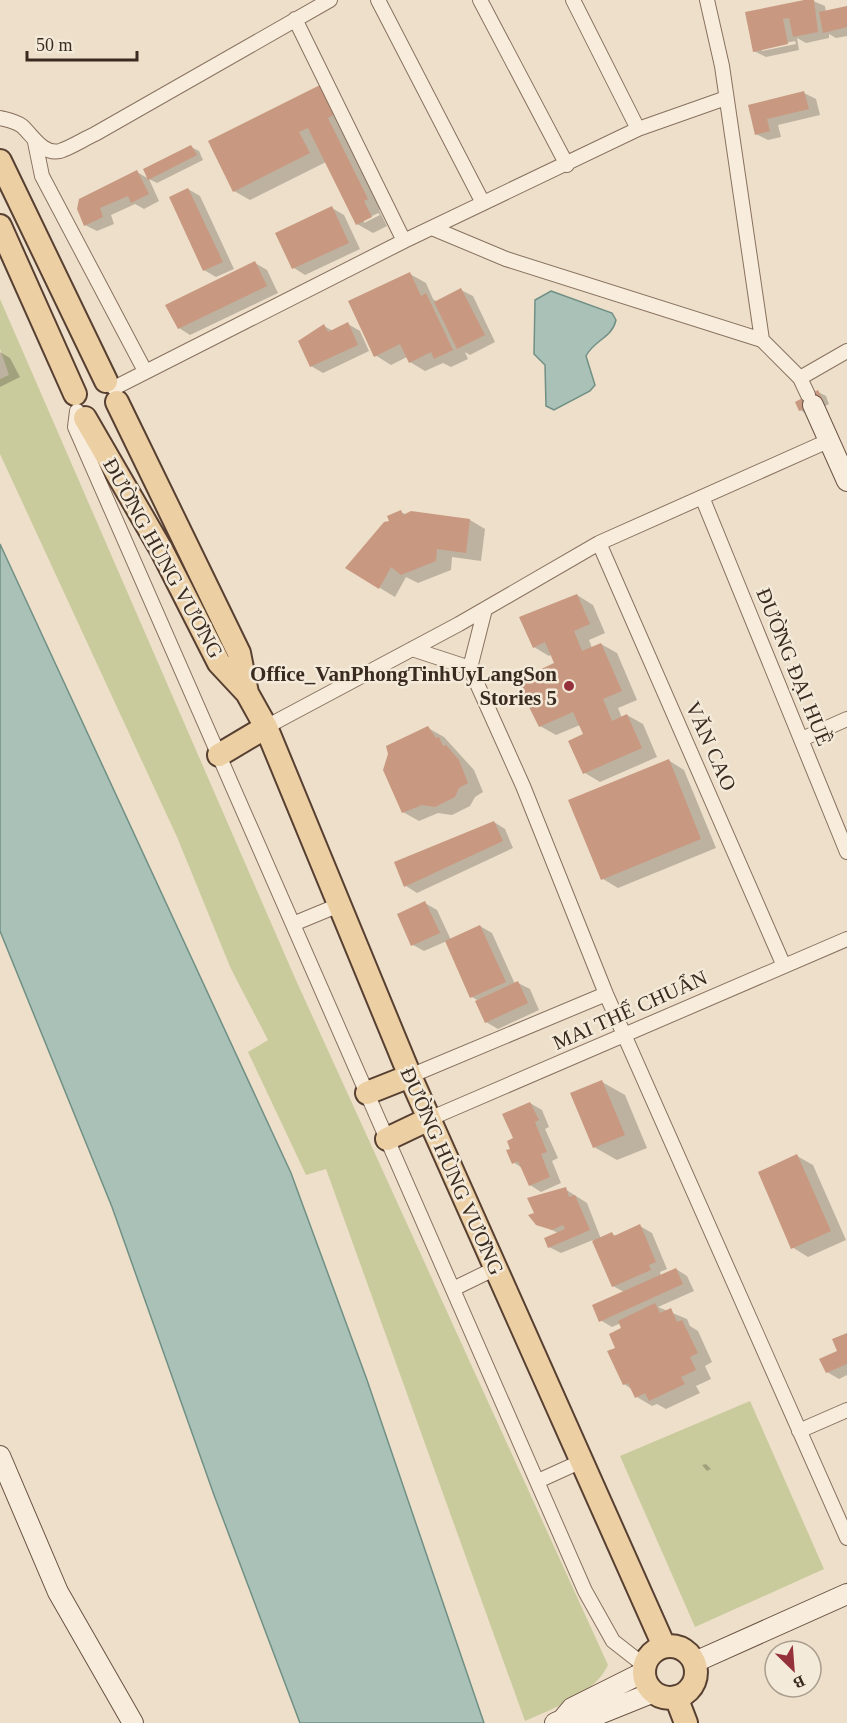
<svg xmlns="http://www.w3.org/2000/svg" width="847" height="1723" viewBox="0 0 847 1723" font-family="'Times New Roman',serif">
	<rect width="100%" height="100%" fill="#eddfc9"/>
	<!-- green -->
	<path fill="#cacb9d" d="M0 299 295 978 608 1665C596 1693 552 1709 525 1721L326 1169 306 1175 248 1052 268 1040 231 969 177 837 0 454V379L9 375 0 349Z
		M750 1401 824 1569 695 1627 620 1456Z"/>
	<!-- water -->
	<path fill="#aac1b8" stroke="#709085" stroke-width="1.5" d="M551 291 612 313 616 320C612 338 594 340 586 356L595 385 590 391 554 410 546 406 545 365 534 354 535 300Z
		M0 544 291 1173 367 1380 484 1723H300L214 1495 112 1207 0 931Z"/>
	<!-- shadow -->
	<path fill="#0003" fill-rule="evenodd" d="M811 0 825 6 826 13 847 8V36L836 38 829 34V38L806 43 797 38 799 50 766 57 754 51 746 13ZM795 41 796 44 762 51V48Z
		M322 85 383 208 379 210 387 226 373 233 357 224 326 162 250 200 234 191ZM378 213 380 215 364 223V220Z
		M804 93 816 99 820 115 778 125 781 137 768 140 756 134 750 106Z
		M191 147 199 151 203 160 157 183 149 179Z
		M137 172 149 179 159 201 144 209 135 204 111 215 114 224 97 231 85 225 81 200Z
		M188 189 200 196 234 269 216 277 204 270Z
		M332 208 344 215 360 249 305 275 294 268 277 234Z
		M255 263 267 270 278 293 190 335 179 328Z
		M410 274 426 283 433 299 437 302 461 290 473 296 495 342 470 355 465 352 468 359 451 367 443 363 425 371 410 362 407 357 391 365 375 355Z
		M348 324 360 331 369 351 323 373 311 366 324 326 333 331Z
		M0 352 10 358 20 377 0 387Z
		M818 392 826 396 829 404 808 415 800 410 797 403Z
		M401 512 407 515 470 520 485 529 481 561 452 557 451 570 418 583 406 577 395 597 380 588 390 522Z
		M577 595 593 605 605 633 589 640 592 648 601 644 617 653 637 700 618 708 622 718 627 715 643 724 657 757 600 782 585 773 570 742 585 735 580 725 556 735 540 726 556 664 552 654 549 656 534 647Z
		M428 728 444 737 474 770 483 792 475 797 470 806 452 815 438 813 419 821 403 812Z
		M668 760 684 770 716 848 618 888 603 879Z
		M494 822 505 829 513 848 417 893 406 886Z
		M425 903 437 910 451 940 480 926 492 933 515 984 518 983 530 989 539 1010 498 1029 486 1022 479 1001 472 997 447 941 424 951 413 945Z
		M602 1082 625 1095 647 1148 617 1160 594 1147Z
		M530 1103 542 1110 549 1127 545 1129 558 1158 552 1161 561 1183 541 1192 530 1185 522 1168 513 1162 515 1139Z
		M797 1156 813 1165 846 1240 808 1257 792 1247Z
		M565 1189 587 1203 601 1239 612 1234 616 1236 640 1226 652 1233 667 1269 660 1272 661 1276 676 1269 687 1276 694 1291 658 1307 687 1319 690 1326 698 1331 712 1362 705 1366 711 1379 696 1386 700 1393 666 1409 657 1404 652 1406 637 1397 633 1390 624 1384 617 1348 623 1329 621 1323 612 1327 600 1320 624 1292 613 1286 593 1240 561 1253 549 1247 558 1233 534 1221 536 1214Z
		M847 1334V1375L839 1379 827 1372Z
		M706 1464 711 1469 707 1471 702 1465Z"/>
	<!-- building -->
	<path fill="#c99881" d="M804 0H814L818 32 793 37 789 18 783 19 788 44 753 52 745 12Z
		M847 6V27L823 33 819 12Z
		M322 84 337 113 328 118 368 199 364 201 372 217 356 225 308 128 299 132 310 153 233 192 208 141Z
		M804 91 809 109 767 119 770 131 755 135 748 105Z
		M191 145 197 155 148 180 143 169Z
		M137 170 149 194 131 203 128 196 100 208 103 217 84 226 77 209 79 199Z
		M188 188 223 262 203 271 169 197Z
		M332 206 349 243 292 269 275 233Z
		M255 261 267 286 178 329 165 305Z
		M410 272 421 296 426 293 453 350 434 359 431 352 409 363 400 344 374 357 348 301Z
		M461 288 485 335 457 349 434 302Z
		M348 322 358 345 310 367 298 341 324 324 328 332Z
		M818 390 823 400 799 411 795 402Z
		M401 510 403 515 411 511 470 519 466 553 437 549 436 561 401 575 391 567 379 589 345 568 384 522 389 521 387 516Z
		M577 594 590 624 574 631 582 651 601 643 622 691 603 699 612 721 627 714 642 748 583 774 568 741 583 734 573 712 539 727 516 681 554 663 545 642 533 648 519 617Z
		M428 726 436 738 439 737 443 746 446 745 459 760 468 783 459 788 455 797 435 807 422 805 402 813 383 770 388 754 386 746Z
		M669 759 701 839 601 880 568 800Z
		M494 821 503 841 404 887 394 862Z
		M425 901 440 933 411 946 397 914Z
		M480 925 506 982 470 998 445 941Z
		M518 981 528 1003 485 1023 475 1001Z
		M602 1080 625 1135 593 1148 570 1093Z
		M530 1102 539 1120 535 1122 547 1152 541 1154 550 1177 529 1186 518 1161 512 1164 506 1150 510 1149 507 1141 513 1138 502 1114Z
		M797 1154 831 1231 791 1249 758 1172Z
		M566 1187 569 1197 575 1195 590 1230 548 1248 544 1238 565 1229 563 1225 552 1230 536 1225 528 1215 534 1213 527 1198Z
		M640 1224 656 1262 649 1265 651 1270 612 1287 592 1241 612 1232 614 1236Z
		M676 1268 683 1284 599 1322 592 1305Z
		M655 1303 660 1313 671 1308 677 1322 682 1320 698 1353 690 1357 696 1370 681 1377 685 1384 649 1401 645 1393 635 1398 628 1383 623 1385 607 1351 615 1348 609 1334 621 1328 618 1321Z
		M847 1333V1364L826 1373 819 1359 837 1351 832 1339Z"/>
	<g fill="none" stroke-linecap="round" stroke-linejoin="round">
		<defs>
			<path id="street" d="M378 0 483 203
				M480 0 567 165
				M573 0 638 129
				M707 0 722 66 762 340 800 378 808 395
				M295 19 404 241
				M0 118C8 120 15 121 22 126 33 136 43 155 60 151 72 147 84 139 95 134L330 0
				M35 142 42 176 145 371
				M432 228 506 259 762 340
				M800 378 847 351
				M114 388 404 241 638 129 726 98
				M77 411 75 427 585 1591 613 1641 645 1666
				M702 497 847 852
				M599 543 784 966
				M485 609 470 668 523 786 606 994 847 1538
				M412 649 470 668
				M266 727 459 624 599 543 828 441
				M802 739 847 719
				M293 924 339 905
				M410 1076 606 994
				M429 1119 847 939
				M453 1289 496 1268
				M799 1431 847 1410
				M538 1481 582 1461"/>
			<path id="secondary" d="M813 405 847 481
				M0 1456 58 1592 133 1723
				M695 1662 847 1594
				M555 1723 562 1720 572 1708 644 1672
				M577 1723 654 1692"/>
			<path id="primary" d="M0 161 106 381
				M0 226 75 394
				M117 402 239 653 247 693
				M85 418 162 551 219 663 247 693 266 727 410 1076 664 1646
				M219 755 266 727
				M367 1093 410 1076
				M387 1139 429 1119
				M644 1672a26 26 0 1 1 52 0a26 26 0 1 1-52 0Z
				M676 1697 686 1723"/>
		</defs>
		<!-- street casing -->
		<use href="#street" stroke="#88715f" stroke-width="16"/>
		<!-- secondary casing -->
		<use href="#secondary" stroke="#6a5242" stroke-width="22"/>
		<!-- primary casing -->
		<use href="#primary" stroke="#574032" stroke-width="26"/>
		<!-- street -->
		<use href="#street" stroke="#f8eddc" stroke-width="14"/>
		<!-- secondary -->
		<use href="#secondary" stroke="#f8eddc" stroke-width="20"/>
		<!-- primary -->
		<use href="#primary" stroke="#edcfa4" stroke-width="22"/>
	</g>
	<!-- markers -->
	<circle fill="#95313b" stroke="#f4ead9" stroke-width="2" cx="569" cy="686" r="6"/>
	<g text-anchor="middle" stroke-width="5" stroke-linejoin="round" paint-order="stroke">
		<!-- street labels -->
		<g font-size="21" fill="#3a2b21" stroke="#f4ead9">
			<text transform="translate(163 558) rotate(61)" y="7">ĐƯỜNG HÙNG VƯƠNG</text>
			<text transform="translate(794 667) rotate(68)" y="7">ĐƯỜNG ĐẠI HUỀ</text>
			<text transform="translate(711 746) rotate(66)" y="7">VĂN CAO</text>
			<text transform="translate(630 1010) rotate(-24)" y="7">MAI THẾ CHUẨN</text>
			<text transform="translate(452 1171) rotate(66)" y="7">ĐƯỜNG HÙNG VƯƠNG</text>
		</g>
		<!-- poi labels -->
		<g font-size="21" font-weight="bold" fill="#3a2b21" stroke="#f4ead9" text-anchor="end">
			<text x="557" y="681">Office_VanPhongTinhUyLangSon<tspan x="557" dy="24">Stories 5</tspan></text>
		</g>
	</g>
	<!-- north arrow -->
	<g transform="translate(793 1669) rotate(155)"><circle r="28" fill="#f4ead9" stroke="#aa9e8f" stroke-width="1.5"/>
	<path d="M0-4.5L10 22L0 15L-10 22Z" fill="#95313b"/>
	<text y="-9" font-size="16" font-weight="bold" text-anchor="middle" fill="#3a2b21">B</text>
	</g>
	<!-- scale -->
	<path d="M27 51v9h110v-9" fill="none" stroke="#3a2b21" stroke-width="3"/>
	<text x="36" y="51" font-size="18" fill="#3a2b21" stroke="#f4ead9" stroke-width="4.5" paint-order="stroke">50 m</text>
</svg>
